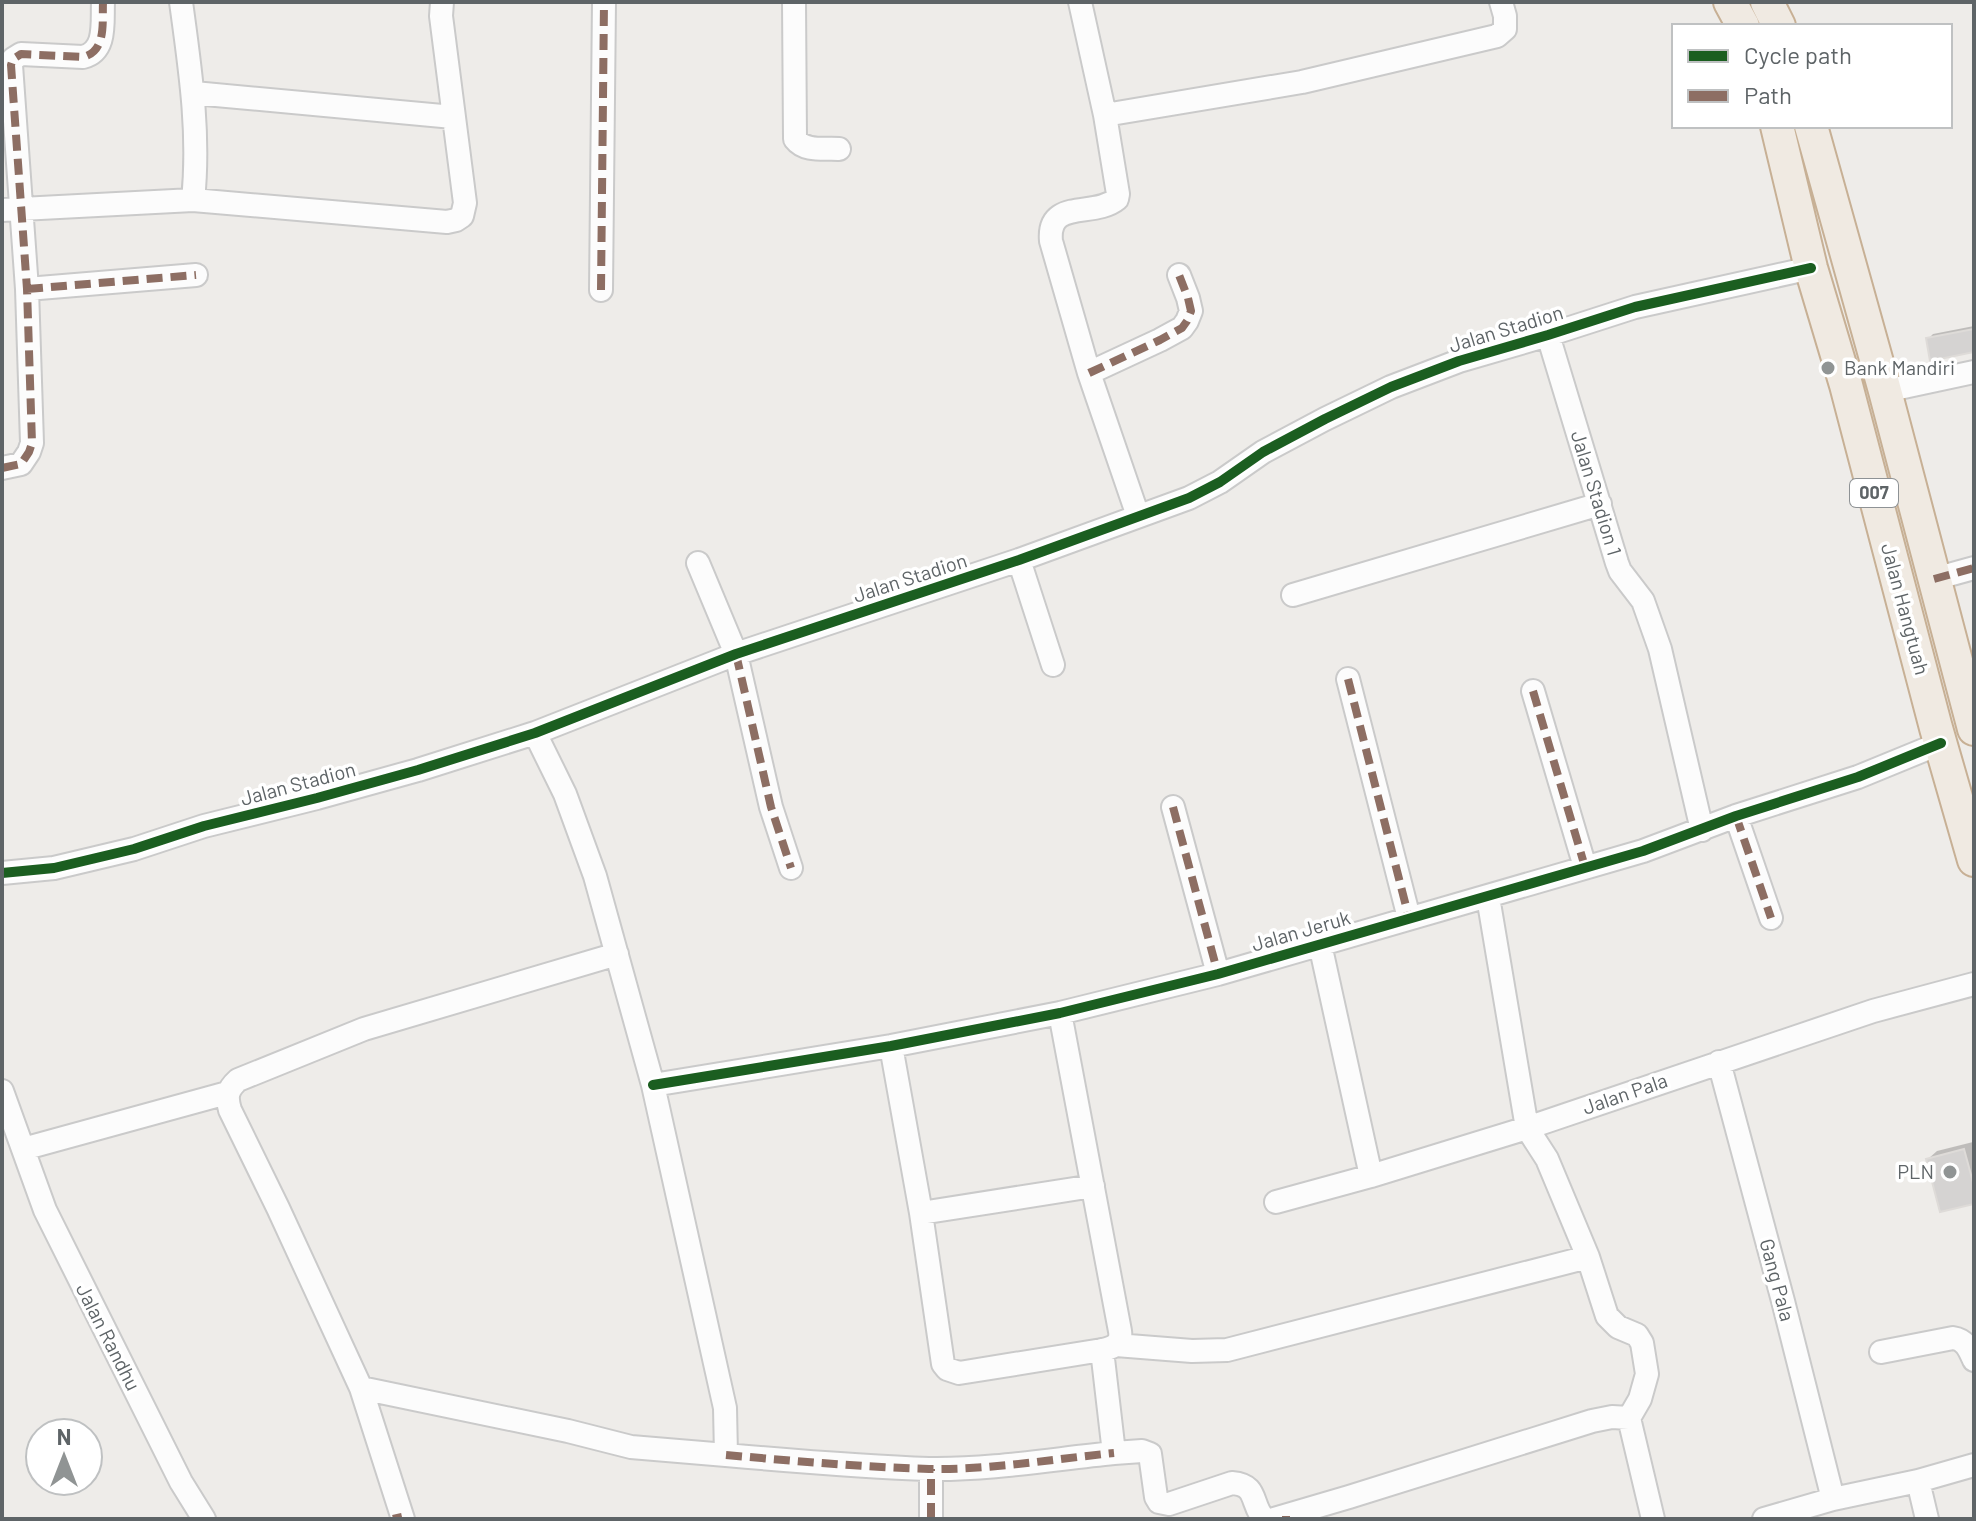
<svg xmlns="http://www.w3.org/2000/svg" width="1976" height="1521" viewBox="0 0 1976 1521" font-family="Barlow,sans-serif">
	<rect width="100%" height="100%" fill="#eeece9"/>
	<!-- shadow -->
	<path fill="#0003" d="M1974 326V350L1928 339 1933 334Z
		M1973 1142 1974 1147V1202L1928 1159 1937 1151Z"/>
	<!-- building -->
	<path fill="#d5d3d2" stroke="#dedbd8" stroke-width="2" d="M1974 329V352L1930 361 1926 338Z
		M1964 1149 1974 1186V1204L1940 1212 1926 1159Z"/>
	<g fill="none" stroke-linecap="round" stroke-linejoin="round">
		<defs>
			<path id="minor" d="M794 2 795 139C805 152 824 148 839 149
				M1080 2 1105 115 1118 194 1117 199C1094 218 1047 198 1051 241L1089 373 1138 516
				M194 93 453 117
				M1105 115 1302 82 1497 36 1505 29V16L1501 2
				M193 200 447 222 456 220 462 216 465 203 441 16 442 2
				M2 210 193 200C200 133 190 68 181 2
				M27 289 196 275
				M601 290 604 2
				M1548 335 1617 563 1620 571 1643 601 1660 649 1702 830
				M1089 373 1160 340 1182 328 1187 321 1191 311 1188 298 1179 275
				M1885 391 1974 372
				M2 468 21 464 29 452 32 443 27 289 11 65 13 59 21 54 83 57C107 51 102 22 103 2
				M1019 560 1053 665
				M698 563 736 654 771 807 791 868
				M1934 579 1974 568
				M1293 595 1600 504
				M1348 679 1409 918
				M1533 691 1585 867
				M1173 807 1218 974
				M1736 816 1771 918
				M2 873 54 868 134 849 204 826 317 798 418 770 535 733 736 654 1019 560 1189 498 1220 482 1263 452 1325 419 1391 387 1459 361 1548 335 1635 307 1811 268
				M1488 897 1527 1128 1547 1159 1588 1257 1607 1316 1618 1327 1637 1335 1642 1343 1647 1374 1640 1399 1629 1418 1653 1519
				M1320 944 1371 1176
				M891 1046 921 1213 943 1364 947 1369 959 1373 1102 1350C1113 1348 1122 1344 1120 1331L1060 1013
				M1719 1062 1783 1301 1833 1499
				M653 1085 891 1046 1060 1013 1218 974 1643 851 1736 816 1858 777 1941 743
				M2 1091 45 1210 181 1482 204 1519
				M23 1149 227 1093
				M1276 1202 1371 1176 1527 1128 1873 1011 1974 984
				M921 1213 1093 1186
				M1116 1345 1192 1351 1227 1350 1588 1257
				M1102 1350 1114 1453 1142 1451 1150 1454 1156 1497 1159 1502 1169 1504 1232 1483C1259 1485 1250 1504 1264 1519
				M1881 1352 1953 1338C1966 1340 1969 1349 1974 1360
				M361 1388 568 1431 631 1447 726 1455 725 1408 653 1085 595 876 565 794 535 733
				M726 1455C794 1461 862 1467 929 1469 991 1470 1053 1459 1114 1453
				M1918 1481 1927 1519
				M403 1519 361 1388 278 1208 230 1110C226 1096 227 1090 238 1080L364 1029 617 954
				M931 1519V1469
				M1274 1519 1349 1497 1592 1421 1612 1417 1629 1418
				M1764 1519 1833 1499 1918 1481 1974 1465"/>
			<path id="highway" d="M1730 2 1743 26
				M1767 2 1779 26
				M1777 126 1811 268 1846 385 1936 728 1974 860
				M1811 126 1885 391 1974 729"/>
		</defs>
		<!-- minor casing -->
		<use href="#minor" stroke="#cacaca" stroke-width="26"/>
		<!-- highway casing -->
		<use href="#highway" stroke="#c7b095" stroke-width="36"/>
		<!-- minor -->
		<use href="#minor" stroke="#fcfcfc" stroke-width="22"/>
		<!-- highway -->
		<use href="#highway" stroke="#f0eae2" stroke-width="32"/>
		<!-- quiet -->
		<path stroke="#8d6e63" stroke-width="8" stroke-dasharray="16 8" stroke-linecap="butt" d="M27 289 196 275
			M601 290 604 2
			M1089 373 1160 340 1182 328 1187 321 1191 311 1188 298 1179 275
			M2 468 21 464 29 452 32 443 27 289 11 65 13 59 21 54 83 57C107 51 102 22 103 2
			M1934 579 1974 568
			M736 654 771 807 791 868
			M1348 679 1409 918
			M1533 691 1585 867
			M1173 807 1218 974
			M1736 816 1771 918
			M726 1455C794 1461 862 1467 929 1469 991 1470 1053 1459 1114 1453
			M1286 1516V1519
			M393 1519 402 1517
			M931 1519V1469"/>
		<defs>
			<path id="cycleway" d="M2 873 54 868 134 849 204 826 317 798 418 770 535 733 736 654 1019 560 1189 498 1220 482 1263 452 1325 419 1391 387 1459 361 1548 335 1635 307 1811 268
				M653 1085 891 1046 1060 1013 1218 974 1643 851 1736 816 1858 777 1941 743"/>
		</defs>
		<!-- cycleway casing -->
		<use href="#cycleway" stroke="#fff" stroke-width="15"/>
		<!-- cycleway -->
		<use href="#cycleway" stroke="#1b5e20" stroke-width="10"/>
	</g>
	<!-- markers -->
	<g fill="#909494" stroke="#fff" stroke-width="3">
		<circle cx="1828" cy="368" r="8"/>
		<circle cx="1950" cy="1172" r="8"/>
	</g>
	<g text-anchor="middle" stroke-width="7" stroke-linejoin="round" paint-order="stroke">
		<!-- shield labels -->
		<rect fill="#fff" stroke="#8e9295" stroke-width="2" x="1850" y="479" width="48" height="28" rx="6"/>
		<g font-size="18" font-weight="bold" fill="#5e6467">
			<text x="1874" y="499">007</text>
		</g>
		<!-- street labels -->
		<g font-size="20" fill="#5e6467" stroke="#fff">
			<text transform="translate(1506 329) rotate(-17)" y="7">Jalan Stadion</text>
			<text transform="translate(1596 493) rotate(73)" y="7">Jalan Stadion 1</text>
			<text transform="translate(910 578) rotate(-18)" y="7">Jalan Stadion</text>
			<text transform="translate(1905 609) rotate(75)" y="7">Jalan Hangtuah</text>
			<text transform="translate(298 784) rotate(-15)" y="7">Jalan Stadion</text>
			<text transform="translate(1301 931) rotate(-16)" y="7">Jalan Jeruk</text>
			<text transform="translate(1625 1094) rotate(-19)" y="7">Jalan Pala</text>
			<text transform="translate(1777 1280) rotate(75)" y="7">Gang Pala</text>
			<text transform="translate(108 1337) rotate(63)" y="7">Jalan Randhu</text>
		</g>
		<!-- poi labels -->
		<g font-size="20" fill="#5e6467" stroke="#fff" text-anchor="start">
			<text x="1844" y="375">Bank Mandiri</text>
			<text x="1934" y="1179" text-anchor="end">PLN</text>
		</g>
	</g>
	<!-- border -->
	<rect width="1976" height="1521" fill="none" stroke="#5e6467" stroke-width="8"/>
	<!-- legend -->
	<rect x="1672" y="24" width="280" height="104" fill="#ffffff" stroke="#bfc1c2" stroke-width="2"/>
	<rect x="1688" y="50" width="40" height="12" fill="#1b5e20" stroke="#bfc1c2" stroke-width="2"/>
	<text x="1744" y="64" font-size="24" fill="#5e6467">Cycle path</text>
	<rect x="1688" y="90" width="40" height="12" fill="#8d6e63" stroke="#bfc1c2" stroke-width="2"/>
	<text x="1744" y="104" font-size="24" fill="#5e6467">Path</text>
	<!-- north arrow -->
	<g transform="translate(64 1457)"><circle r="38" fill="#ffffff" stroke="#bfc1c2" stroke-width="2"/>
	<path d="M0-6L14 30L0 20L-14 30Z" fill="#909494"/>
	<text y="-12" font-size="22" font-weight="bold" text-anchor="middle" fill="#5e6467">N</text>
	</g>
</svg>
